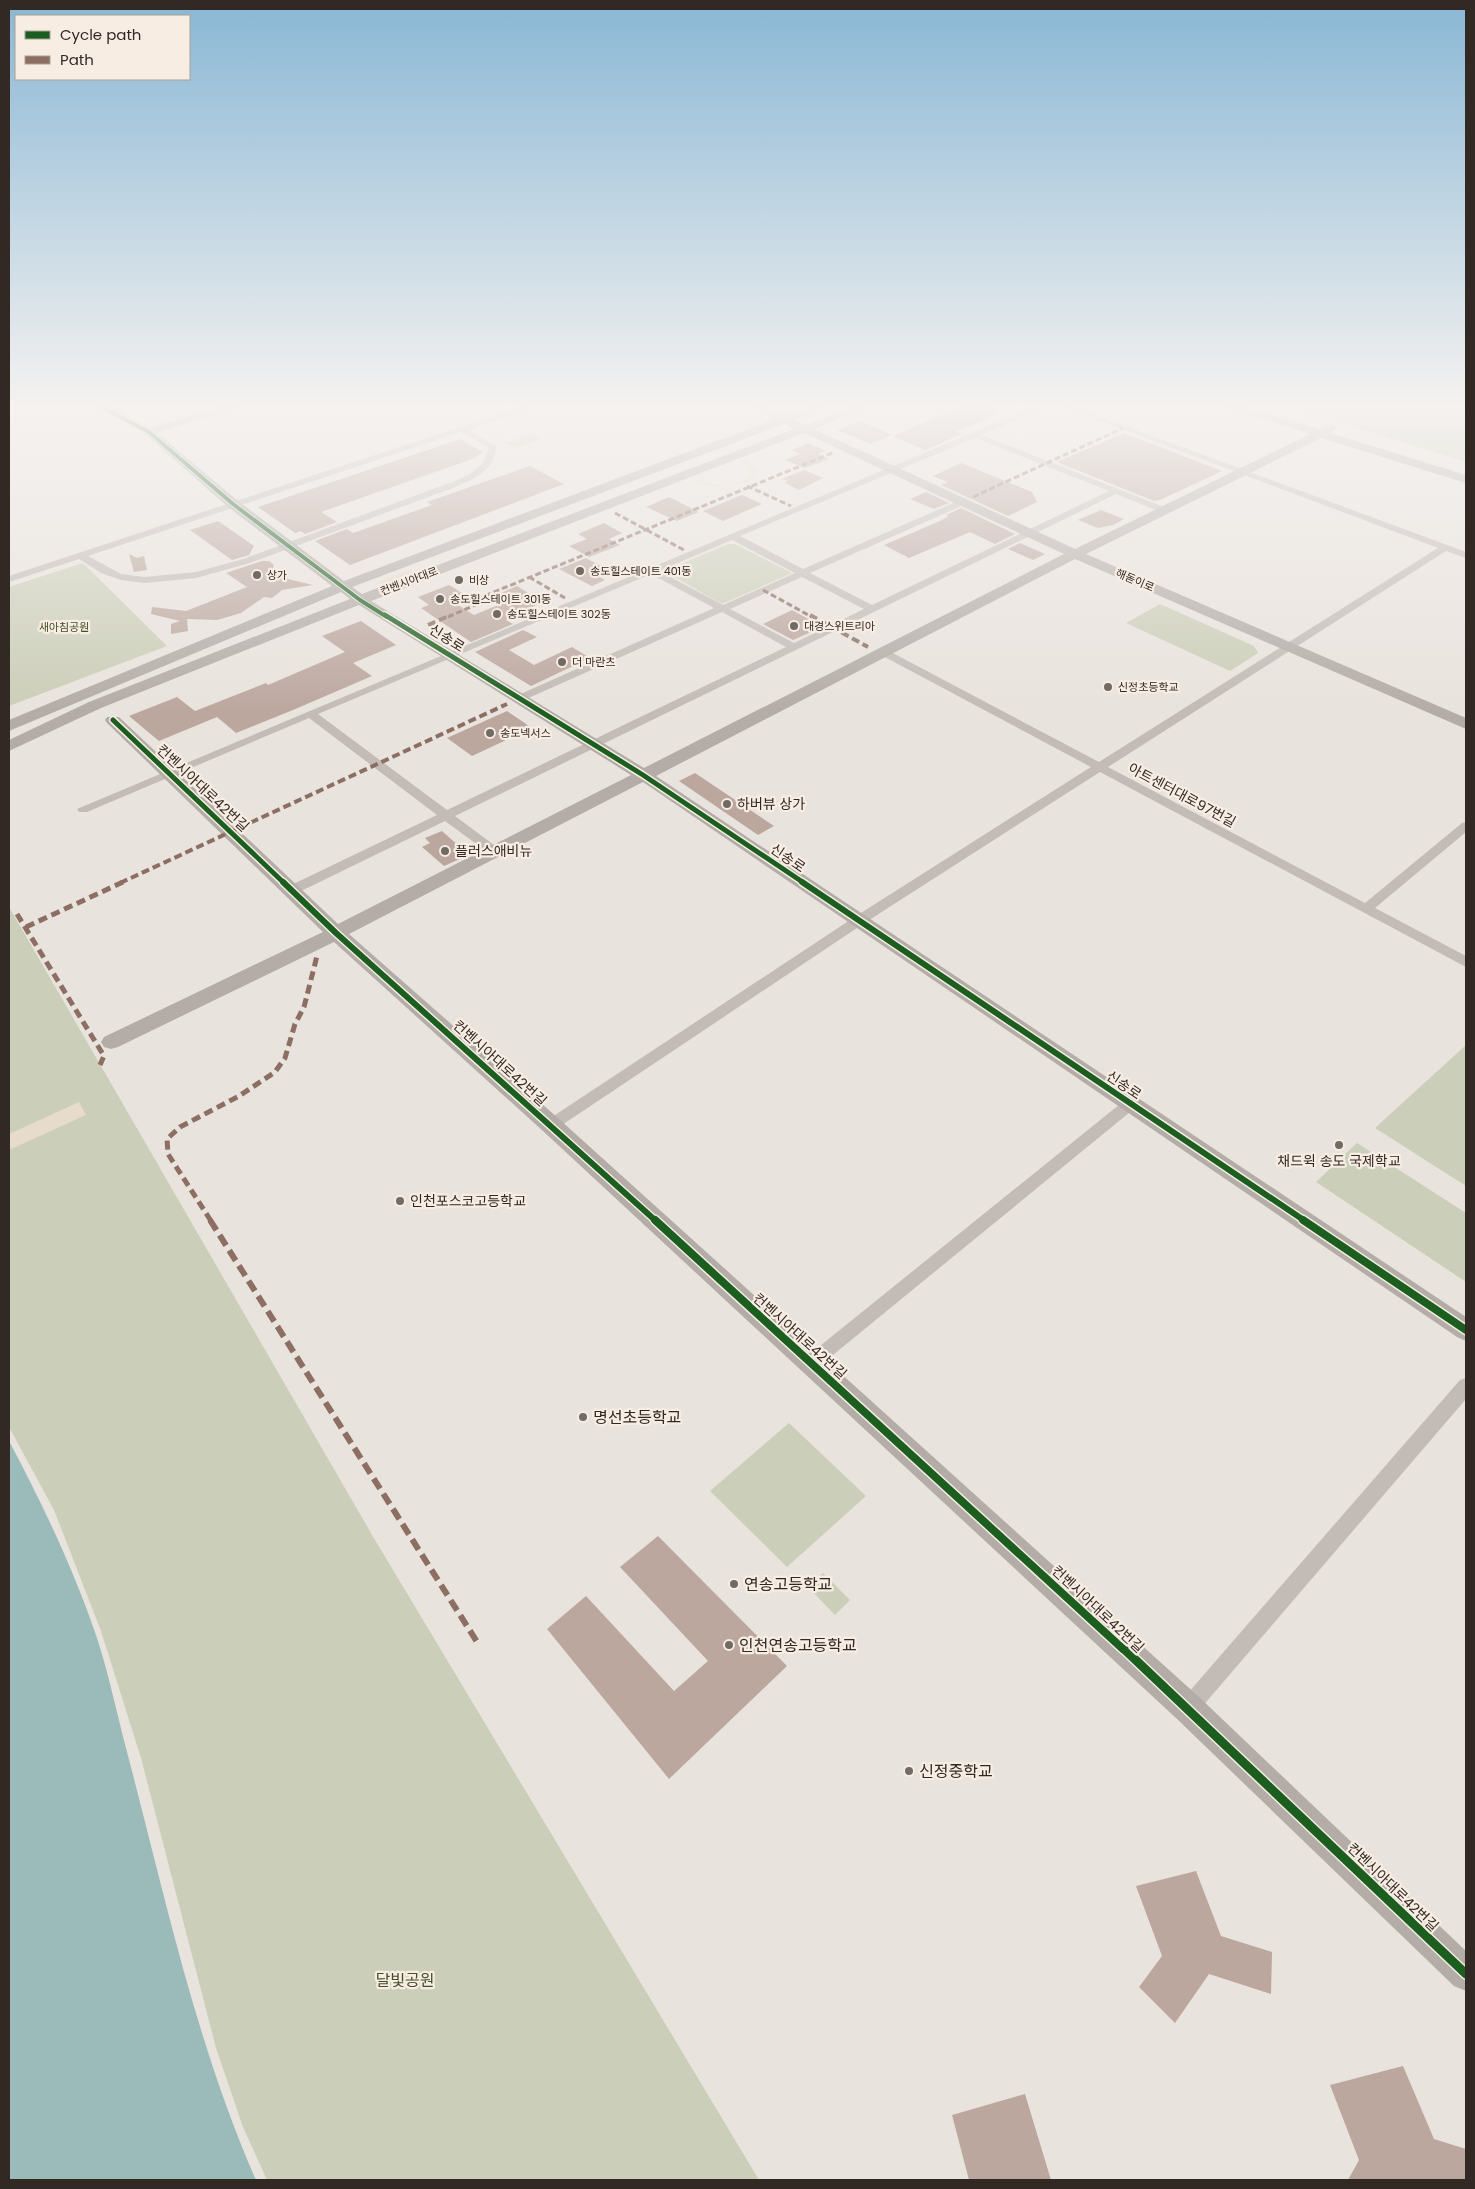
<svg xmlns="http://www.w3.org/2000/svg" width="1475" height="2189" viewBox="0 0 1475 2189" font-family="Poppins,'Noto Sans KR',sans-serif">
	<rect width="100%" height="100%" fill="#e9e3dd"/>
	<!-- green -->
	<path fill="#cbceb8" d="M1281 405H1466V462Z
		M532 434 542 439 515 448 505 443Z
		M728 544H735L792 573 722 604 667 573 669 569Z
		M83 563 167 646 9 706V587Z
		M1160 604 1254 646 1258 653 1230 671 1126 623Z
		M9 907 375 1540 759 2180H267L243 2127 216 2048 141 1758 101 1631 54 1510 9 1427Z
		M1466 1045V1186L1375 1128Z
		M1357 1143 1466 1213V1282L1316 1182Z
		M789 1423 866 1496 787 1567 710 1491Z
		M823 1573 850 1600 835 1615 808 1587Z"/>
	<!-- plaza -->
	<path fill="#e7dbcc" d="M745 460 757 470 752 480 744 483 717 487 691 481 698 478 712 484 724 485 742 482 751 475V471L747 467 738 463Z
		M411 570 418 572 383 586 378 584V582Z
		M79 1102 86 1115 9 1150V1134Z"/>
	<!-- water -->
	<path fill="#9abbb9" d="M9 1441C43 1505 74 1570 97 1638 109 1675 117 1714 127 1752 165 1896 196 2044 256 2180H9Z"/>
	<!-- building -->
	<path fill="#bca79f" d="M964 405H983L1002 412 956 432 962 434 925 450 893 436Z
		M860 421 892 435 870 444 837 430Z
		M1124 433 1222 471 1160 500 1154 501 1057 462Z
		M460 439 483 452 475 458 321 512 337 522 305 534 301 531 295 533 258 507Z
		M808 443 825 451 818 454 829 459 805 468 785 460 800 454 792 450Z
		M961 463 1032 492 1037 502 1008 516 941 485 948 482 933 476Z
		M530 466 564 484 350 565 315 541 347 529 353 533 432 505 427 502Z
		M804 470 823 478 799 490 785 483 788 481 782 479Z
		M926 492 949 503 934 509 910 499Z
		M742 495 762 504 723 521 703 511Z
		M669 497 699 512 677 521 646 507Z
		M961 508 1015 534 995 544 970 532 909 558 884 545 940 521 949 516 946 515Z
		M1101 510 1124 519 1113 525 1098 528 1078 520Z
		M218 521 254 546 249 555 232 560 190 530Z
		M604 523 622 533 609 539 620 545 589 557 569 546 587 539 578 534Z
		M1020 543 1045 554 1033 560 1008 549Z
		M129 554 137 558 144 556 147 570 134 572Z
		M586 558 604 568 592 573 605 580 592 586 559 569Z
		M262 561H269L274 565 273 568 285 573 288 579 313 585 282 590 272 598 264 597 241 613 217 620 187 619 188 631 171 634V624L180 621 151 614 152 607 186 611 247 587 226 573Z
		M449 585 467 596 453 602 474 615 503 603 492 597 517 586 542 602 506 620 513 624 471 642 421 608 429 605 418 597Z
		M792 610 823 627 793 640 763 624Z
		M361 621 396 645 353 663 372 676 293 710 236 733 217 717 159 741 129 716 177 697 195 711 266 683 268 685 345 652 322 636Z
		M523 630 537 637 509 650 534 665 572 647 590 658 531 686 475 652Z
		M507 711 532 728 472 756 447 738Z
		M695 773 774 826 758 835 679 781Z
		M442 831 469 855 444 866 422 847 430 843 425 838Z
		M658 1536 787 1666 669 1779 547 1629 586 1596 674 1691 708 1661 620 1567Z
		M1196 1871 1221 1936 1272 1952 1271 1994 1209 1974 1175 2023 1139 1987 1162 1956 1136 1886Z
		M1403 2066 1434 2139 1466 2149V2180H1348L1359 2160 1330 2085Z
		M1025 2094 1051 2180H969L952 2115Z"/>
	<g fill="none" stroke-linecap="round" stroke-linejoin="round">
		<!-- street -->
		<path fill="#c2bbb6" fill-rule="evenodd" d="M527 405H539L469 430 496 446C495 469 477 477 458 486L250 563 196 578 145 583 121 580 101 573 79 559 9 582V576ZM461 432 488 447C486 468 469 475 452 482L243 559 196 572 145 577 121 574 88 556Z
			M1038 405H1049L982 435 1169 509V513H1163L1116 494 455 816 498 848 500 851 498 854H490L445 821 297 893H287L286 890 287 887 437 815 309 718 87 812H79L77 809ZM975 438 1109 491 872 605 810 573 966 504V500H960L803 569 740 536ZM732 540 795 573 723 605 659 571ZM651 574 714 608 516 696V700H524L722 612 786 647 447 810 318 714ZM802 577 864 609 794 643 730 609Z
			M1058 405H1069L1466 552V558L1446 551 1108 767 1365 903 1462 823 1466 822V832L1375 908 1466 956V967L1100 772 863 924 556 1129H546L543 1125 546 1121 853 918 1091 767 881 655V651H889L1099 762 1438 548Z
			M1130 1098 1135 1100 1138 1104 1135 1108 817 1368 811 1371 805 1368 802 1363 805 1358 1125 1100Z
			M1466 1378V1399L1195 1715 1188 1719 1181 1715 1177 1708 1181 1701 1460 1380Z"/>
		<!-- secondary -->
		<path fill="#b3aca7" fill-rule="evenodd" d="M92 405H107L150 428 223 405H241L239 407 157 433 238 501 344 581 775 419 747 405H762L785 416 814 405H830L795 420 805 425 856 405H872L814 429 1075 549 1310 434 1225 407 1223 405H1241L1319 429 1331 424 1335 426 1337 428 1330 433 1466 475V483L1321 438 1086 554 1466 718V729L1075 559 656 776 1466 1317V1341L1457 1337 643 782 349 934 559 1119 1199 1697 1466 1951V1991L1454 1986 1177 1719 543 1131 334 942 118 1047 111 1049 104 1047 101 1042 104 1037 323 932 107 723 105 720 107 717H119L338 924 631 775 359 605 101 708 9 751V740L89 702 350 599 341 592 9 731V720L332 586 228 507 145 434ZM784 424 794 429 362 594 352 587ZM804 433 1064 554 644 768 371 601Z"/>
		<!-- quiet-far3 -->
		<path stroke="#8d6e63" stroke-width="3" stroke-dasharray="6 3" stroke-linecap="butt" d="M747 486 791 506
			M973 497 1123 428
			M615 513 684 550
			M529 577 565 598
			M763 590 812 617
			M477 599 832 453
			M448 617 482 602"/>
		<!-- quiet-far2 -->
		<path stroke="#8d6e63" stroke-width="4" stroke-dasharray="8 4" stroke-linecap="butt" d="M810 615 868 647
			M428 625 451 615
			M120 883 507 704"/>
		<!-- quiet-far1 -->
		<path stroke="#8d6e63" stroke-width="5" stroke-dasharray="9 5" stroke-linecap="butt" d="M17 914 104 1056 100 1065
			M26 927 123 882
			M211 1221 168 1154 167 1139 180 1127 239 1096 275 1072 285 1058 295 1024 304 1007 317 956"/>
		<!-- quiet -->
		<path stroke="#8d6e63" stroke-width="6" stroke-dasharray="12 6" stroke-linecap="butt" d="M210 1220 479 1645"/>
		<defs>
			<path id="cycleway-far4" d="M98 405 149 432 233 504 360 600 387 617"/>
			<path id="cycleway-far3" d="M385 615 643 775 804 883
				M113 720 284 883"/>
			<path id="cycleway-far2" d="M283 882 336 933 656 1221
				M802 882 1305 1221"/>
			<path id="cycleway-far1" d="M655 1220 1123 1649
				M1303 1220 1466 1330"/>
			<path id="cycleway" d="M1122 1647 1466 1974"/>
		</defs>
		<!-- cycleway-far4 casing -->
		<use href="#cycleway-far4" stroke="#f7ede3" stroke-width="5.5"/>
		<!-- cycleway-far3 casing -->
		<use href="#cycleway-far3" stroke="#f7ede3" stroke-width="8"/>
		<!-- cycleway-far2 casing -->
		<use href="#cycleway-far2" stroke="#f7ede3" stroke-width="9"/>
		<!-- cycleway-far1 casing -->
		<use href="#cycleway-far1" stroke="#f7ede3" stroke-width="11"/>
		<!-- cycleway casing -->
		<use href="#cycleway" stroke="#f7ede3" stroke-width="12"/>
		<!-- cycleway-far4 -->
		<use href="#cycleway-far4" stroke="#1b5e20" stroke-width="4"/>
		<!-- cycleway-far3 -->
		<use href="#cycleway-far3" stroke="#1b5e20" stroke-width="5"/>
		<!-- cycleway-far2 -->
		<use href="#cycleway-far2" stroke="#1b5e20" stroke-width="6"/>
		<!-- cycleway-far1 -->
		<use href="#cycleway-far1" stroke="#1b5e20" stroke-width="8"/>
		<!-- cycleway -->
		<use href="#cycleway" stroke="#1b5e20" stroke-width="9"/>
	</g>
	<!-- sky -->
	<linearGradient id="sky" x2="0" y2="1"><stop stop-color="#89b7d5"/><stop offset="0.57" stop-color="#f5f2f0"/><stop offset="1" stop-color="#f5f2f0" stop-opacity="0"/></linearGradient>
	<rect width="1475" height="711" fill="url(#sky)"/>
	<!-- markers -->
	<g fill="#726a65" stroke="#f7ede3" stroke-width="2">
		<circle cx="580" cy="571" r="5"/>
		<circle cx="257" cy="575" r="5"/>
		<circle cx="459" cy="580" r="5"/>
		<circle cx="440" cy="599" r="5"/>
		<circle cx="497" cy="614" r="5"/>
		<circle cx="794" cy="626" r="5"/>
		<circle cx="562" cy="662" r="5"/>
		<circle cx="1108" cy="687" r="5"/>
		<circle cx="490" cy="733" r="5"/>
		<circle cx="727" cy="804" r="5"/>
		<circle cx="445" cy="851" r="5"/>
		<circle cx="1339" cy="1145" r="5"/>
		<circle cx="400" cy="1201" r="5"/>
		<circle cx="583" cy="1417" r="5"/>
		<circle cx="734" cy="1584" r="5"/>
		<circle cx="729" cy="1645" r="5"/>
		<circle cx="909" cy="1771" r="5"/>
	</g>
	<g text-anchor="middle" stroke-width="4.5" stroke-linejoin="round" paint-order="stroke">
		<!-- far-poi labels -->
		<g font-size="11" fill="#322925" stroke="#f7ede3" text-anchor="start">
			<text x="590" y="575">송도힐스테이트 401동</text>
			<text x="267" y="579">상가</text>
			<text x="469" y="584">비상</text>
			<text x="450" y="603">송도힐스테이트 301동</text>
			<text x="507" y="618">송도힐스테이트 302동</text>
			<text x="804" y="630">대경스위트리아</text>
			<text x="572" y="666">더 마란츠</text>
			<text x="1118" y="691">신정초등학교</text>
			<text x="500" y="737">송도넥서스</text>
		</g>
		<!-- far-street labels -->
		<g font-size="11" fill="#322925" stroke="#f7ede3">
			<text transform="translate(1135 580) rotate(23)" y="4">해돋이로</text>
			<text transform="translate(409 581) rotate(-21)" y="4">컨벤시아대로</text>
		</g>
		<!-- far-park labels -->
		<g font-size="11" fill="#434f2b" stroke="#f7ede3">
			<text x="64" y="631">새아침공원</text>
		</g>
		<!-- street labels -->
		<g font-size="14" fill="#322925" stroke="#f7ede3">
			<text transform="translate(447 638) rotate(32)" y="5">신송로</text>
			<text transform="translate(203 788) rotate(43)" y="5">컨벤시아대로42번길</text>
			<text transform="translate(1182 795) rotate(28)" y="5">아트센터대로97번길</text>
			<text transform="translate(788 858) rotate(34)" y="5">신송로</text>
			<text transform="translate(500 1063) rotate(42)" y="5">컨벤시아대로42번길</text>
			<text transform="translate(1124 1085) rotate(34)" y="5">신송로</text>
			<text transform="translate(800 1336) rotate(42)" y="5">컨벤시아대로42번길</text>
			<text transform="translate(1098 1609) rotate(43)" y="5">컨벤시아대로42번길</text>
			<text transform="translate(1393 1887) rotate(44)" y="5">컨벤시아대로42번길</text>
		</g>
		<!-- poi labels -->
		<g font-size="14" fill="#322925" stroke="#f7ede3" text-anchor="start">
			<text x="737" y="809">하버뷰 상가</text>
			<text x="455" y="856">플러스애비뉴</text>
			<text x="1339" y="1166" text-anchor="middle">채드윅 송도 국제학교</text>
			<text x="410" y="1206">인천포스코고등학교</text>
		</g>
		<!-- near-poi labels -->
		<g font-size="16" fill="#322925" stroke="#f7ede3" text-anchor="start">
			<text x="593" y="1423">명선초등학교</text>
			<text x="744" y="1590">연송고등학교</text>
			<text x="739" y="1651">인천연송고등학교</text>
			<text x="919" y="1777">신정중학교</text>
		</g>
		<!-- near-park labels -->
		<g font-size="16" fill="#434f2b" stroke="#f7ede3">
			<text x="405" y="1986">달빛공원</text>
		</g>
	</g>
	<!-- border -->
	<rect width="1475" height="2189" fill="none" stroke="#322925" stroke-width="20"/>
	<!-- legend -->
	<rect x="15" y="15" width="175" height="65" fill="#f7ede3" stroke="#a89f97"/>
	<rect x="25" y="31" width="25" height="8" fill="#1b5e20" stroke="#a89f97"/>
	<text x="60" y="40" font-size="15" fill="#322925">Cycle path</text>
	<rect x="25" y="56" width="25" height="8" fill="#8d6e63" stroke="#a89f97"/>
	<text x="60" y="65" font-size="15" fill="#322925">Path</text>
</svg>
